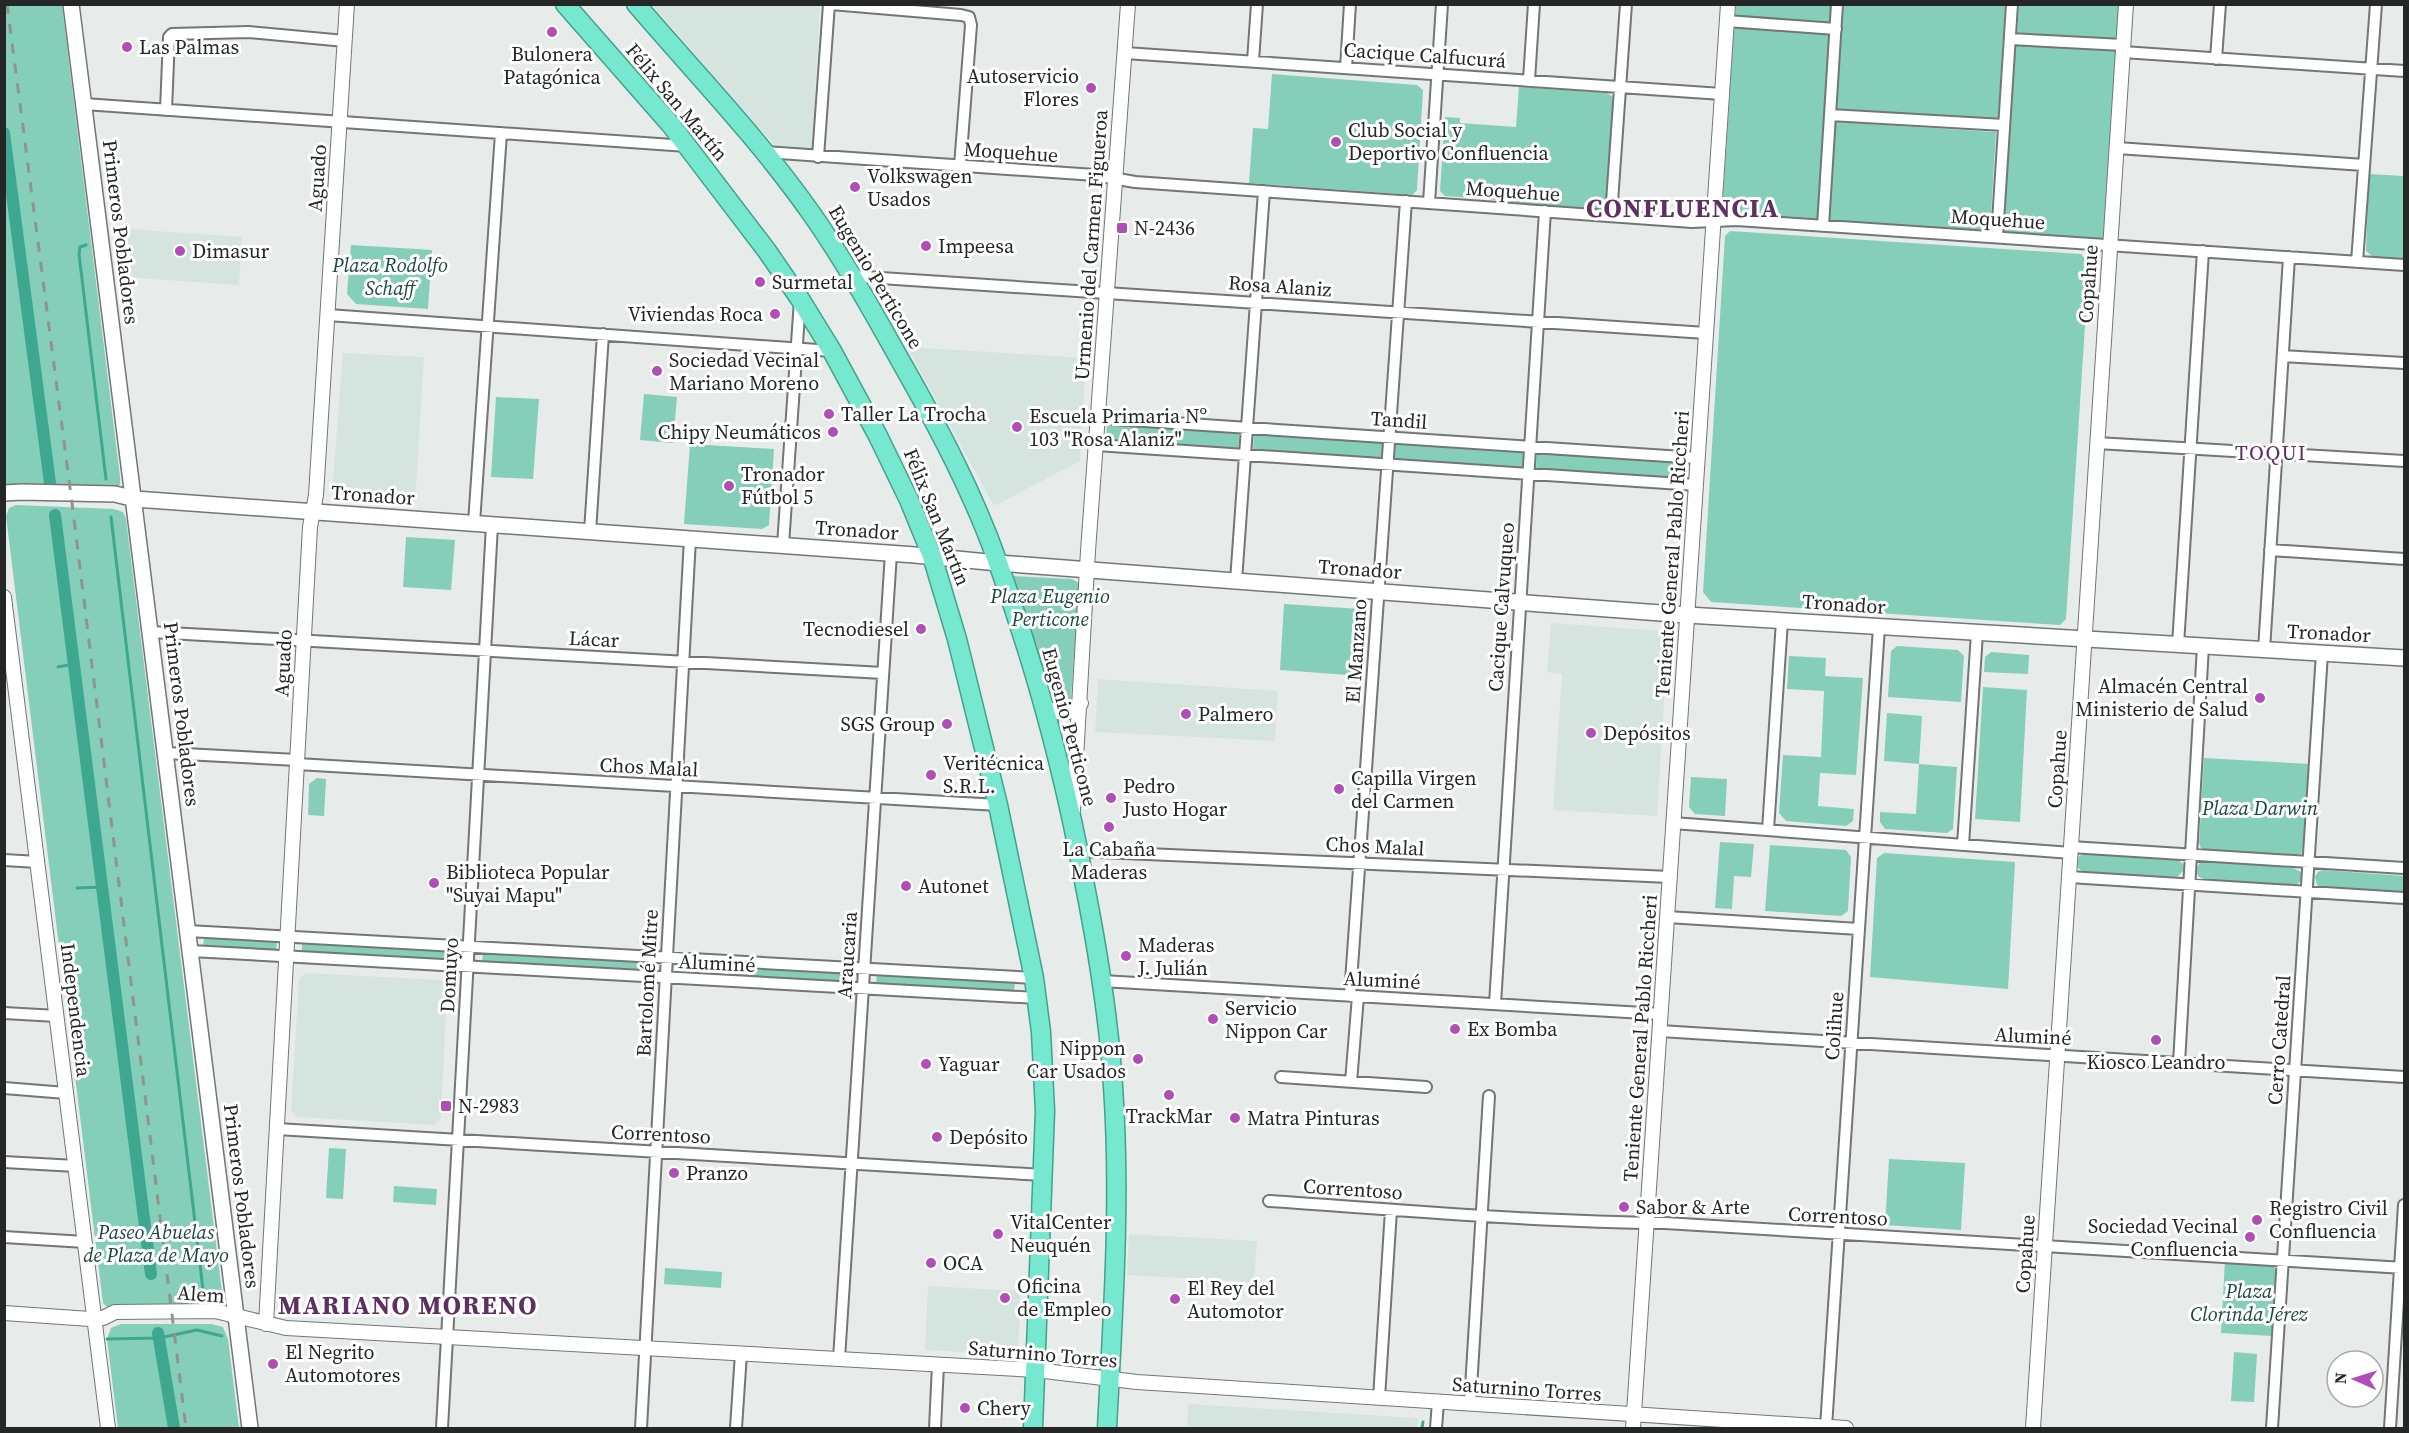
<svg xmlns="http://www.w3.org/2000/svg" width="2409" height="1433" viewBox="0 0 2409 1433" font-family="'Source Serif 4',serif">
	<rect width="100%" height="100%" fill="#e7ecea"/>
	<!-- built -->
	<path fill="#d6e4df" d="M652 5H820L812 149 776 147Z
		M115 228 242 237 239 285 121 277Z
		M907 347 1086 358 1080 461 994 506Z
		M343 353 424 357 415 504 339 498 332 491Z
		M1551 623 1662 631 1668 639 1657 816 1553 810 1562 674 1547 672Z
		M1098 679 1278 691 1275 741 1095 732Z
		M306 973 441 980 447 988 441 1118 434 1125 298 1117 291 1111 299 979Z
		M1129 1234 1257 1241 1254 1282 1127 1275Z
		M928 1286 1021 1291 1018 1350 1012 1355 925 1350Z
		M1188 1404 1418 1418 1417 1428H1187Z"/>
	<!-- green -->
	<path fill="#85ceba" d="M5 5H62L120 477V484L117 489 9 487 5 484Z
		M1736 5H1831L1830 24 1735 17Z
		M1843 5H2005L1998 119 1837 109Z
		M2019 5H2119L2117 40 2017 34Z
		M1734 27 1829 33 1817 220 1722 214Z
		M2016 44 2116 51 2103 238 2003 232Z
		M1272 74 1417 85 1423 90 1417 190 1412 195 1249 183 1253 128 1268 129Z
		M1519 87 1607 93 1612 96 1614 104 1607 202 1604 209 1511 206V201L1445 196 1440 191 1445 117 1460 118V123L1516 127Z
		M1835 122 1996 132 1990 231 1829 221Z
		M2369 174 2404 176V259L2373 257 2366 251Z
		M1730 231 2081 254 2089 264 2066 619 2060 625 1711 602 1703 592 1725 236Z
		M351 245 432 250 428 309 356 304 347 294Z
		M644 394 677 397 673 443 640 440Z
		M496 397 539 399 533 479 491 477Z
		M1107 423 1240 432 1238 449 1106 441Z
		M1254 433 1383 441 1382 459 1253 450Z
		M1395 442 1523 451 1522 468 1393 460Z
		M690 444 774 449 769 525 762 529 684 524Z
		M1537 451 1685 462 1684 480 1536 469Z
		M16 505 114 509 123 512 126 519 222 1292 221 1300 216 1306 113 1308 107 1307 103 1303 6 516 9 508Z
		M406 537 455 540 451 590 403 587Z
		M1011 576 1072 579 1079 583 1071 699 1066 707 1052 705Z
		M1284 604 1360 609 1366 616 1362 676 1280 670Z
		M1897 646 1958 650 1964 656 1961 702 1888 697 1891 651Z
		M1991 652 2029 655 2028 674 1984 672 1985 657Z
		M1789 656 1826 658 1825 676 1863 678 1856 775 1820 773 1818 806 1854 809 1853 821 1846 826 1786 821 1779 813 1783 755 1821 757 1824 691 1787 689Z
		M1983 687 2027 690 2020 822 1975 819Z
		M1887 713 1922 716 1919 764 1957 767 1953 829 1947 833 1885 829 1880 822V812L1916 814 1919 764 1884 761Z
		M2204 758 2309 764 2304 846 2301 854 2293 856 2208 851 2201 848 2199 843Z
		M1691 777 1727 779 1725 816 1695 814 1689 807Z
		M317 778 326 779 324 816 308 815 309 784Z
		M1720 842 1754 844 1751 877 1734 876 1732 909 1715 908Z
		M1770 845 1846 850 1851 857 1848 911 1841 916 1765 911Z
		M1884 853 2015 862 2008 989 1870 977 1877 858Z
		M2084 854 2178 860 2183 864 2184 870 2177 877 2083 872 2077 867 2076 861 2079 856Z
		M2204 861 2293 868 2301 872C2303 878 2301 883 2295 885L2203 879 2198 876 2196 869 2199 864Z
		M2323 870 2404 876V893L2322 887 2317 885 2315 877 2318 872Z
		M204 938 277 942 276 950 203 946Z
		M302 944 448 952V960L302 952Z
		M483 954 651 963V972L482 963Z
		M680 965 843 974V983L679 974Z
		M877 974 1015 982 1014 992 876 984Z
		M329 1148 346 1149 343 1199 326 1198Z
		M1889 1159 1965 1163 1961 1230 1885 1225Z
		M394 1186 437 1189 436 1205 393 1202Z
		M2225 1261 2274 1266 2276 1272 2272 1336 2221 1333Z
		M665 1268 722 1272 721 1288 664 1284Z
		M121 1324H211L223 1327 228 1339 239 1428H118L107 1339 111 1328Z
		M2234 1352 2257 1354 2254 1402 2231 1401Z"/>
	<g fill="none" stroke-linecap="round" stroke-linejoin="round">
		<!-- stream -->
		<path stroke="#3da78f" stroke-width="3" d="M86 245 80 247 79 254 106 479
			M111 517 204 1298
			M58 667 74 664
			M77 888 102 887
			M107 1339 159 1338 197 1330 222 1336
			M1422 1428 1423 1422"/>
		<!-- canal -->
		<path stroke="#3da78f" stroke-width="12" d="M4 133 50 483
			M55 515 151 1274
			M158 1333 174 1428"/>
		<defs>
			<path id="minor" d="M831 4 961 15 969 17 971 25 960 166
				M1727 21 1836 29
				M2010 39 2123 45
				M2123 52 2404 71
				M1125 53 1722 94
				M2216 59 2220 4
				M1253 61 1257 4
				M1346 68 1350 4
				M1529 80 1534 4
				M84 104 687 146
				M166 110 169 37 172 34 249 32 345 41
				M1830 115 2004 125
				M2117 148 2364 165
				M765 152 1095 175 1135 182 1692 222 1737 220 2404 265
				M818 157 829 4
				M1429 203 1442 4
				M1611 216 1626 4
				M1823 226 1837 4
				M1997 237 2012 4
				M2357 262 2376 4
				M851 276 1706 333
				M328 315 832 351
				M2283 356 2404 363
				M1098 418 1698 458
				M2097 443 2404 461
				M1096 445 1696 485
				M474 523 501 133
				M590 532 603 334
				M783 545 800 300
				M2270 550 2404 559
				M1236 581 1264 191
				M151 632 883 673
				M2178 645 2203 251
				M2264 650 2289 257
				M166 753 297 760
				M297 764 998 805
				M1673 823 2071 853
				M1768 830 1782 621
				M1963 845 1977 633
				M2071 847 2404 868
				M1078 851 1670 877
				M4 860 38 862
				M2069 877 2404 898
				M1667 917 1859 929
				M188 931 1034 978
				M191 951 1037 998
				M1102 981 1661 1014
				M1350 996 1406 201
				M1495 1004 1545 211
				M4 1013 57 1016
				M1660 1031 2404 1077
				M2179 1063 2203 646
				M1281 1077 1426 1087
				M1351 1082 1358 996
				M4 1088 66 1093
				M277 1129 1043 1175
				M4 1162 76 1166
				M1269 1201C1401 1210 1533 1222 1665 1223L2404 1268
				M4 1237 85 1242
				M839 1359 891 553
				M1379 1398 1391 1210
				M1470 1404 1489 1096
				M1826 1427 1879 627
				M442 1428 492 525
				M641 1428 690 539
				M736 1428 741 1353
				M935 1428 938 1365
				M1436 1428 1438 1402
				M2272 1428 2322 653
				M2390 1428 2404 1205"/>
			<path id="tertiary" d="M4 597 108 1428
				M1044 707C1058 714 1070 716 1081 703
				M1073 810 1088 551 1128 4
				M4 1313 90 1319 101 1318
				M103 1318 115 1312 215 1311 286 1328 1036 1370 1137 1382 1846 1428
				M266 1324 310 527 316 495 347 4
				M1633 1428 1728 4
				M2033 1428 2126 4"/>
			<path id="secondary" d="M71 4 250 1428
				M4 493 22 492 115 494 135 499 915 555 998 563 1687 615 2404 658"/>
			<path id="trunk" d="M565 4 671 125 767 251 800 299 832 351 878 436 909 500 932 556 957 639 998 805 1034 978 1041 1032 1045 1111 1033 1428
				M636 4C695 73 759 139 811 213 844 260 872 310 900 360 937 425 973 492 998 563 1036 668 1065 776 1085 886 1098 952 1109 1019 1113 1086 1121 1200 1113 1314 1107 1428"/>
		</defs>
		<!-- minor casing -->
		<use href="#minor" stroke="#727675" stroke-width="14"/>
		<!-- tertiary casing -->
		<use href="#tertiary" stroke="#727675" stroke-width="16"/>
		<!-- secondary casing -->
		<use href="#secondary" stroke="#727675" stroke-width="18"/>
		<!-- trunk casing -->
		<use href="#trunk" stroke="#43a18c" stroke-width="21"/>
		<!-- minor -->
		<use href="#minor" stroke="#fff" stroke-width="10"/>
		<!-- tertiary -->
		<use href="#tertiary" stroke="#fff" stroke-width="14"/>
		<!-- secondary -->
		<use href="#secondary" stroke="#fff" stroke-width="15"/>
		<!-- trunk -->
		<use href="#trunk" stroke="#76e8cf" stroke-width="18"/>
		<!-- rail -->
		<path stroke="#909392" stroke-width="3" stroke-dasharray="10 10" stroke-linecap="butt" d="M7 4 72 503 186 1428"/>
	</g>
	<!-- markers -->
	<g fill="#b04eb6" stroke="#fff" stroke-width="2">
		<circle cx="552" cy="32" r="6"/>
		<circle cx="127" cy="47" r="6"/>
		<circle cx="1091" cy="88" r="6"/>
		<circle cx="1336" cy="142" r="6"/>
		<circle cx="855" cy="187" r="6"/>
		<rect x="1116" y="222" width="12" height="12" rx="3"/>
		<circle cx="926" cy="246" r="6"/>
		<circle cx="180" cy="251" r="6"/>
		<circle cx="760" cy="282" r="6"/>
		<circle cx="775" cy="314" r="6"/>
		<circle cx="657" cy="371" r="6"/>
		<circle cx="829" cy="414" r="6"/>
		<circle cx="1017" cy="427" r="6"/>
		<circle cx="833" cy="432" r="6"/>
		<circle cx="729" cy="486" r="6"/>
		<circle cx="921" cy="629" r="6"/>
		<circle cx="2260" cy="698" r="6"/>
		<circle cx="1186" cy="714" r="6"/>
		<circle cx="947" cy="724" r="6"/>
		<circle cx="1591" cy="733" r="6"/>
		<circle cx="931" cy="775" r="6"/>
		<circle cx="1339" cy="789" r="6"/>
		<circle cx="1111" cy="798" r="6"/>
		<circle cx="1109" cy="827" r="6"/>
		<circle cx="434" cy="883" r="6"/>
		<circle cx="906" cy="886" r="6"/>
		<circle cx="1126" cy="956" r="6"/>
		<circle cx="1213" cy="1019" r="6"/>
		<circle cx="1455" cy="1029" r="6"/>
		<circle cx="2156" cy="1040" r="6"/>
		<circle cx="1138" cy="1059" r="6"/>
		<circle cx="926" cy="1064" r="6"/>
		<circle cx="1169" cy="1095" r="6"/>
		<rect x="440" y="1100" width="12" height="12" rx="3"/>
		<circle cx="1235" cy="1118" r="6"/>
		<circle cx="937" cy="1137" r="6"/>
		<circle cx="674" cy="1173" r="6"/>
		<circle cx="1624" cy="1207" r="6"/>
		<circle cx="2257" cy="1220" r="6"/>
		<circle cx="998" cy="1234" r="6"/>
		<circle cx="2250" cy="1237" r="6"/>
		<circle cx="931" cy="1263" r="6"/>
		<circle cx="1005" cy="1298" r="6"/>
		<circle cx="1175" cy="1299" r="6"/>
		<circle cx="273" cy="1364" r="6"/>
		<circle cx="965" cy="1408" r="6"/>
	</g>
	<g text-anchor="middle" stroke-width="6" stroke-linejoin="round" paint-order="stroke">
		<!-- poi labels -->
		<g font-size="20" fill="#252726" stroke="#fff" text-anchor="start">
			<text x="139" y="54">Las Palmas</text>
			<text x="552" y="61" text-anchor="middle">Bulonera<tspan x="552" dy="23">Patagónica</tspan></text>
			<text x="1079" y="83" text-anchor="end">Autoservicio<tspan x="1079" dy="23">Flores</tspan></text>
			<text x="1348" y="137">Club Social y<tspan x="1348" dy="23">Deportivo Confluencia</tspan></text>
			<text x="867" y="183">Volkswagen<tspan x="867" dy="23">Usados</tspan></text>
			<text x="1134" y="235">N-2436</text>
			<text x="938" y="253">Impeesa</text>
			<text x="192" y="258">Dimasur</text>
			<text x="772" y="289">Surmetal</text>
			<text x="763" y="321" text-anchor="end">Viviendas Roca</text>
			<text x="669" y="367">Sociedad Vecinal<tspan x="669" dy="23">Mariano Moreno</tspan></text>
			<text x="841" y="421">Taller La Trocha</text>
			<text x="1029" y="423">Escuela Primaria Nº<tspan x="1029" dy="23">103 "Rosa Alaniz"</tspan></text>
			<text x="821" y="439" text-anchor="end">Chipy Neumáticos</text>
			<text x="741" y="481">Tronador<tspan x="741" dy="23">Fútbol 5</tspan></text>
			<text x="909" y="636" text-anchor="end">Tecnodiesel</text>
			<text x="2248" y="693" text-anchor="end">Almacén Central<tspan x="2248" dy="23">Ministerio de Salud</tspan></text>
			<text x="1198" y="721">Palmero</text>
			<text x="935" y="731" text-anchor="end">SGS Group</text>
			<text x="1603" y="740">Depósitos</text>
			<text x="943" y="770">Veritécnica<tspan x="943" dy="23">S.R.L.</tspan></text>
			<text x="1351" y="785">Capilla Virgen<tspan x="1351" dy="23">del Carmen</tspan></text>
			<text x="1123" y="793">Pedro<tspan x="1123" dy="23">Justo Hogar</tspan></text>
			<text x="1109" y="856" text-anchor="middle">La Cabaña<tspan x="1109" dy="23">Maderas</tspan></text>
			<text x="446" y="879">Biblioteca Popular<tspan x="446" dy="23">"Suyai Mapu"</tspan></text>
			<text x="918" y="893">Autonet</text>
			<text x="1138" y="952">Maderas<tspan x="1138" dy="23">J. Julián</tspan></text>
			<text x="1225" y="1015">Servicio<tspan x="1225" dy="23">Nippon Car</tspan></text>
			<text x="1467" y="1036">Ex Bomba</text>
			<text x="1126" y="1055" text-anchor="end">Nippon<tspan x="1126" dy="23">Car Usados</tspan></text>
			<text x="2156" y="1069" text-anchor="middle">Kiosco Leandro</text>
			<text x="938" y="1071">Yaguar</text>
			<text x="458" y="1113">N-2983</text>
			<text x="1169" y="1123" text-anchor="middle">TrackMar</text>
			<text x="1247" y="1125">Matra Pinturas</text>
			<text x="949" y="1144">Depósito</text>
			<text x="686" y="1180">Pranzo</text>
			<text x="1636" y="1214">Sabor &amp; Arte</text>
			<text x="2269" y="1215">Registro Civil<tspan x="2269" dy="23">Confluencia</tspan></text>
			<text x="1010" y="1229">VitalCenter<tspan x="1010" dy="23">Neuquén</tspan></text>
			<text x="2238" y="1233" text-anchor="end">Sociedad Vecinal<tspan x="2238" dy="23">Confluencia</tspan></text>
			<text x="943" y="1270">OCA</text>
			<text x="1017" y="1293">Oficina<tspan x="1017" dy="23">de Empleo</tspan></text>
			<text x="1187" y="1295">El Rey del<tspan x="1187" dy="23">Automotor</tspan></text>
			<text x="285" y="1359">El Negrito<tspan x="285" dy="23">Automotores</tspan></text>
			<text x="977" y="1415">Chery</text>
		</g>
		<!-- street labels -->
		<g font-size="20" fill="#252726" stroke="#fff">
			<text transform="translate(1425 55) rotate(4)" y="7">Cacique Calfucurá</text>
			<text transform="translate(677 102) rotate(50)" y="7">Félix San Martín</text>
			<text transform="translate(1011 152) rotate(4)" y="7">Moquehue</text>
			<text transform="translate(317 178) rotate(-86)" y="7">Aguado</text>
			<text transform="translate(1513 191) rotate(4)" y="7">Moquehue</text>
			<text transform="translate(1998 219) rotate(4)" y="7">Moquehue</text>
			<text transform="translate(121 232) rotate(83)" y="7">Primeros Pobladores</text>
			<text transform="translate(1091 245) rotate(-86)" y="7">Urmenio del Carmen Figueroa</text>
			<text transform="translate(876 277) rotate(59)" y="7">Eugenio Perticone</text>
			<text transform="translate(2088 284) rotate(-86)" y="7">Copahue</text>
			<text transform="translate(1280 286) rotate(4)" y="7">Rosa Alaniz</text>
			<text transform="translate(1399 420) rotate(4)" y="7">Tandil</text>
			<text transform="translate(373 495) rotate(4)" y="7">Tronador</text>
			<text transform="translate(937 517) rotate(68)" y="7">Félix San Martín</text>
			<text transform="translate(857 530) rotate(4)" y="7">Tronador</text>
			<text transform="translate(1672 554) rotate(-86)" y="7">Teniente General Pablo Riccheri</text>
			<text transform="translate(1360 569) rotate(4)" y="7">Tronador</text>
			<text transform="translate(1844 604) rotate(4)" y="7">Tronador</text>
			<text transform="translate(1501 607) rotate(-86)" y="7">Cacique Calvuqueo</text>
			<text transform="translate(2329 633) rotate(3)" y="7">Tronador</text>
			<text transform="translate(594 639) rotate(3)" y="7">Lácar</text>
			<text transform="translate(1356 651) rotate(-86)" y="7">El Manzano</text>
			<text transform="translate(283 663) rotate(-87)" y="7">Aguado</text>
			<text transform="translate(182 714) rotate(83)" y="7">Primeros Pobladores</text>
			<text transform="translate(1070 727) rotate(75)" y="7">Eugenio Perticone</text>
			<text transform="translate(649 767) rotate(3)" y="7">Chos Malal</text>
			<text transform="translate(2057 769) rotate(-86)" y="7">Copahue</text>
			<text transform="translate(1375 846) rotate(3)" y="7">Chos Malal</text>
			<text transform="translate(847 955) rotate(-86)" y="7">Araucaria</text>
			<text transform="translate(717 963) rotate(3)" y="7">Aluminé</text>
			<text transform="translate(449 975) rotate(-87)" y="7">Domuyo</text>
			<text transform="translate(1382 980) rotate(3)" y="7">Aluminé</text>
			<text transform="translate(647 983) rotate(-87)" y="7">Bartolomé Mitre</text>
			<text transform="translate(76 1010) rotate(83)" y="7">Independencia</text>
			<text transform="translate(1834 1026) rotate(-86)" y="7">Colihue</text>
			<text transform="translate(2033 1036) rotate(3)" y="7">Aluminé</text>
			<text transform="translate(1640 1038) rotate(-86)" y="7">Teniente General Pablo Riccheri</text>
			<text transform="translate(2279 1040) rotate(-86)" y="7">Cerro Catedral</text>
			<text transform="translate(661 1134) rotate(3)" y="7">Correntoso</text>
			<text transform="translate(1353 1189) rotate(4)" y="7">Correntoso</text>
			<text transform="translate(242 1196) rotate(83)" y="7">Primeros Pobladores</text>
			<text transform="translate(1838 1216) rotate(3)" y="7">Correntoso</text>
			<text transform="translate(2025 1254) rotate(-86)" y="7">Copahue</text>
			<text transform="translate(201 1294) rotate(4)" y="7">Alem</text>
			<text transform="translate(1043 1354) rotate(5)" y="7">Saturnino Torres</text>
			<text transform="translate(1527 1389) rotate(4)" y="7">Saturnino Torres</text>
		</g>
		<!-- park labels -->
		<g font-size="20" font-style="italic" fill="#1a473c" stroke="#fff">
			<text x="390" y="272">Plaza Rodolfo<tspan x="390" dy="23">Schaff</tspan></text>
			<text x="1050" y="603">Plaza Eugenio<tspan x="1050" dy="23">Perticone</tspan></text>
			<text x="2260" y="815">Plaza Darwin</text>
			<text x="156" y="1239">Paseo Abuelas<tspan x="156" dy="23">de Plaza de Mayo</tspan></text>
			<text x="2249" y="1298">Plaza<tspan x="2249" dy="23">Clorinda Jérez</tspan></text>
		</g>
		<!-- neighbourhood labels -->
		<g font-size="21" letter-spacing="1.5" fill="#5e2f61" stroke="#fff">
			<text x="2271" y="460">TOQUI</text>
		</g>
		<!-- district labels -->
		<g font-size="26" font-weight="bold" letter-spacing="1.5" fill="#5e2f61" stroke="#fff">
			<text x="1683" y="217">CONFLUENCIA</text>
			<text x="408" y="1314">MARIANO MORENO</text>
		</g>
	</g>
	<!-- border -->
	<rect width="2409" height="1433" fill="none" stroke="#252726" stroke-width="12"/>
	<!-- north arrow -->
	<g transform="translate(2355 1379) rotate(273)"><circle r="28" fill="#ffffff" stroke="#a8a9a8" stroke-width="1.5"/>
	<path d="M0-4.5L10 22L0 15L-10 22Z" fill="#b04eb6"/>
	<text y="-9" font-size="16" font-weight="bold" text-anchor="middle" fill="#252726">N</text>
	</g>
</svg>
